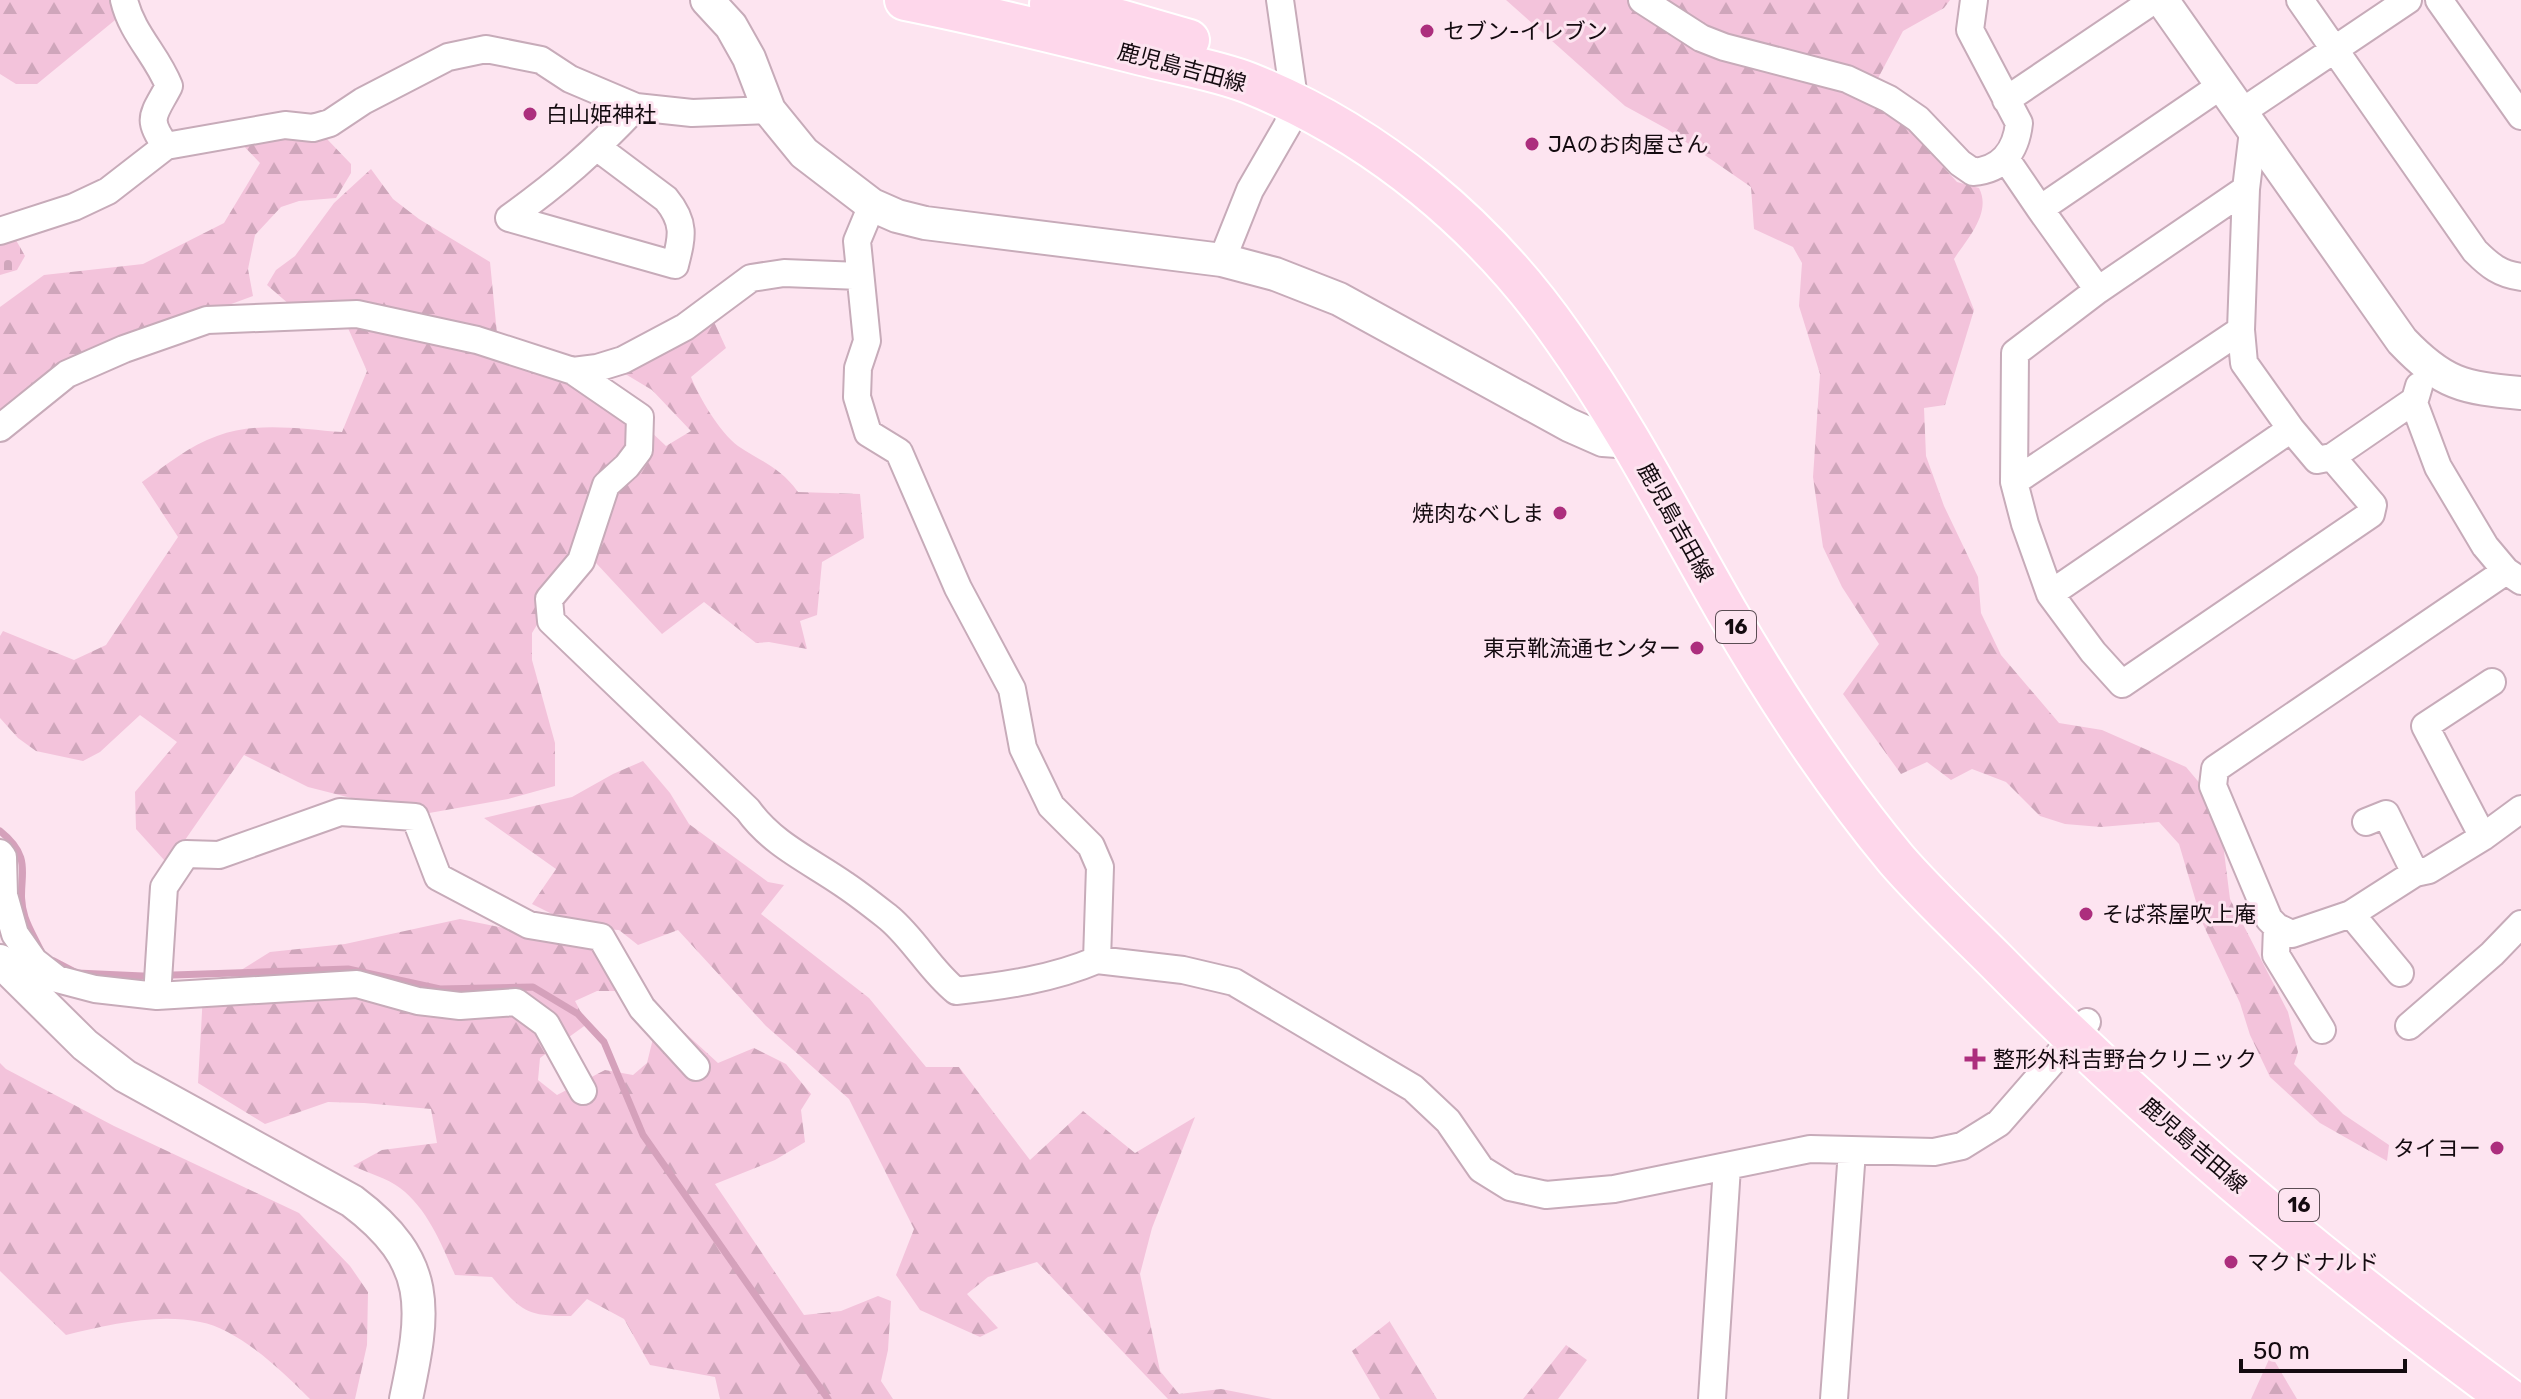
<svg xmlns="http://www.w3.org/2000/svg" width="2521" height="1399" viewBox="0 0 2521 1399" font-family="Rubik,'Noto Sans JP',sans-serif">
	<defs>
		<pattern id="forest-firs" width="22" height="20" patternUnits="userSpaceOnUse" patternTransform="scale(2)"><rect width="22" height="20" fill="#f3c3db"/><path d="M5 1l3.5 6h-7zM16 11l3.5 6h-7z" fill="#cfa6bb"/></pattern>
		<pattern id="cemetery-stones" width="16" height="16" patternUnits="userSpaceOnUse" patternTransform="scale(2)"><rect width="16" height="16" fill="#f3c3db"/><path d="M2 7V4a2 2 0 0 1 4 0v3zM10 15v-3a2 2 0 0 1 4 0v3z" fill="#cfa6bb"/></pattern>
	</defs>
	<rect width="100%" height="100%" fill="#fde4f0"/>
	<!-- forest -->
	<path fill="url(#forest-firs)" d="M0 0H115L120 16 37 84H16L0 74Z
		M1506 0H1950L1944 8 1903 31 1867 99 1905 125 1957 182 1979 188C1992 213 1967 239 1954 259L1974 310 1945 405 1924 408 1926 456 1944 506 1978 577 1981 613 2001 655 2059 723 2102 730 2186 767 2208 793 2220 820 2230 899 2288 1012 2298 1052 2294 1064 2343 1114 2389 1145 2387 1161 2320 1123 2270 1077 2250 1035 2240 1003 2202 922 2179 844 2159 822 2101 827 2065 824 2040 816 2006 782 1972 769 1951 780 1927 762 1901 774 1843 694 1879 644 1842 587 1823 547 1813 477 1820 374 1799 306 1802 263 1793 247 1754 229 1751 187 1667 129 1625 106Z
		M262 133 326 138 351 164V173L336 198 299 201 281 207 255 235 248 269 253 296 188 320 0 415V307L44 275 143 264 224 223 260 163 236 138Z
		M371 169 393 199 419 219 490 262 498 344 610 393 666 446 691 431 652 390 607 363 710 313 726 348 691 377C699 397 720 433 738 446 762 462 780 467 798 492L860 494 864 538 822 562 817 615 800 621 807 649 769 642 756 643 704 602 662 634 596 563 560 587 532 633V660L555 743V786L508 799 418 815 308 787 244 755 185 840 165 861 136 829 135 792 177 742 140 715 100 752 83 761 36 751 18 738 0 718V636L3 631 74 660 106 645 178 537 142 482C165 466 190 445 217 436 256 421 301 429 342 432L367 371 344 319 290 305 267 285 276 270 295 256 334 203Z
		M643 761 670 793 689 824 768 882 784 885 761 914 869 998 926 1067H959L1030 1160 1083 1111 1135 1153 1195 1117 1152 1228 1140 1274 1160 1371 1179 1394 1221 1389 1272 1399H1168L1037 1262 988 1277 967 1294 998 1328 980 1337 920 1310 896 1275 914 1229 849 1099 766 1026 678 930 638 945 619 930 580 928 532 904 556 869 484 818 572 797 613 774Z
		M460 919 548 937 599 943 631 991H597L575 1001 587 1024 540 1058 538 1080 557 1095 605 1070 633 1075 647 1063 660 1010 718 1063 754 1048 786 1064 811 1094 801 1110 805 1142 775 1160 715 1184 804 1315 841 1311 878 1296 891 1301 888 1350 881 1381 893 1399H720L715 1377 650 1365 624 1319 587 1299 571 1316C524 1316 522 1311 492 1277L455 1275C442 1245 427 1208 400 1188 387 1178 368 1173 353 1166L382 1150 437 1143 431 1109 364 1103 328 1102 265 1124 198 1083 203 994 270 952 345 944Z
		M0 1063 6 1069 114 1126 299 1213 350 1266 368 1292 367 1345 355 1399H310C283 1372 239 1329 200 1322 156 1313 108 1325 66 1335L0 1271Z
		M1390 1321V1322L1437 1399H1380L1352 1351Z
		M1566 1345 1587 1360 1558 1399H1523Z
		M2271 1355 2297 1399H2251Z"/>
	<!-- cemetery -->
	<path fill="url(#cemetery-stones)" d="M12 233 25 256 17 270 0 275V236Z"/>
	<g fill="none" stroke-linecap="round" stroke-linejoin="round">
		<!-- stream -->
		<path stroke="#d5a1bb" stroke-width="7" d="M0 831C39 862 13 881 25 917 29 929 36 940 41 951
			M54 961 77 973 143 976 348 969 440 989 533 987 578 1014 604 1042 643 1135 828 1399"/>
		<defs>
			<path id="minor" d="M124 0C132 34 157 55 169 86 154 115 145 118 166 146
				M1642 0 1701 38 1724 47 1847 79 1889 99 1918 119 1960 163 1973 172C2002 170 2016 151 2019 123L1970 30 1974 0
				M2300 0 2475 251C2490 266 2500 274 2521 277
				M2439 0 2521 116
				M2006 100 2154 0
				M2240 113 2408 0
				M2253 131 2246 189 2241 330 2244 363 2291 429 2317 460 2332 457 2415 400
				M598 148 666 199C686 223 682 237 675 265L509 218C558 183 595 151 636 107
				M2006 159 2040 209 2222 85
				M2246 189 2098 290 2015 353 2014 482 2025 524 2050 594 2093 652 2122 684 2371 514 2373 505 2332 457
				M872 205 857 241 867 341 858 368 857 397 868 433 899 452 958 588 1012 689 1023 748 1051 806 1091 846 1100 867 1097 960 1183 970 1234 982 1413 1088 1448 1121 1481 1169 1510 1187 1546 1195 1614 1189 1810 1149 1934 1152 1962 1146 1999 1123 2087 1022
				M2040 209 2098 290
				M0 231 74 207 108 191 166 146 285 125 313 128 330 123 363 101 448 57 486 49 541 60 570 79 636 107 692 113 769 110
				M1222 260 1250 190 1287 126 1295 105 1280 0
				M573 371 640 417 639 450 627 466 606 485 581 561 549 599 551 621 748 810C773 845 811 861 845 885 860 895 875 907 889 918 915 940 930 970 956 991 1004 986 1052 979 1097 960
				M2419 386 2414 403 2438 467 2485 546 2506 571 2521 581
				M0 428 67 374 124 349 207 320 357 314 477 340 573 371 597 368 623 360 685 327 751 278 784 273 860 276
				M2014 482 2241 330
				M2506 571 2215 769 2213 786 2269 919 2277 927 2292 934 2351 914 2415 873 2429 870 2483 837 2521 809
				M2050 594 2291 429
				M2366 822 2386 814 2415 873
				M2483 837 2425 726 2492 682
				M0 853 3 857 4 895 15 934 34 961 57 979 95 989 157 996 357 984 418 1001 460 1006 516 1002 546 1024 583 1091
				M2351 914 2400 973
				M2277 927 2276 955 2322 1030
				M157 996 164 887 186 854 219 855 340 812 415 817 438 877 529 925 601 937 642 1008 696 1067
				M2409 1026 2492 954 2521 924
				M1712 1399 1727 1167
				M1834 1399 1852 1151"/>
			<path id="tertiary" d="M707 0 731 26 749 58 769 110 804 153 872 205 897 216 925 223 1222 260 1275 274 1339 299 1569 425 1603 440 1631 442
				M2162 0 2402 341C2443 384 2463 388 2521 393
				M0 961 85 1045 125 1076 352 1201C433 1262 425 1309 406 1399"/>
			<path id="primary" d="M905 0C985 16 1063 35 1142 55 1177 64 1216 70 1249 83 1376 134 1485 225 1563 337 1625 424 1674 520 1727 612 1777 698 1833 783 1896 859 1927 895 1963 928 1997 962 2153 1121 2329 1267 2509 1399
				M1050 4 1120 20 1189 40"/>
		</defs>
		<!-- minor casing -->
		<use href="#minor" stroke="#c7abb9" stroke-width="30"/>
		<!-- tertiary casing -->
		<use href="#tertiary" stroke="#c7abb9" stroke-width="36"/>
		<!-- primary casing -->
		<use href="#primary" stroke="#fff" stroke-width="44"/>
		<!-- minor -->
		<use href="#minor" stroke="#fff" stroke-width="26"/>
		<!-- tertiary -->
		<use href="#tertiary" stroke="#fff" stroke-width="32"/>
		<!-- primary -->
		<use href="#primary" stroke="#fed7eb" stroke-width="40"/>
	</g>
	<!-- markers -->
	<g fill="#ac2e7d" stroke="#fde4f0" stroke-width="3">
		<circle cx="1427" cy="31" r="8"/>
		<circle cx="530" cy="114" r="8"/>
		<circle cx="1532" cy="144" r="8"/>
		<circle cx="1560" cy="513" r="8"/>
		<circle cx="1697" cy="648" r="8"/>
		<circle cx="2086" cy="914" r="8"/>
		<path d="M1971 1047h8v8h8v8h-8v8h-8v-8h-8v-8h8z"/>
		<circle cx="2497" cy="1148" r="8"/>
		<circle cx="2231" cy="1262" r="8"/>
	</g>
	<g text-anchor="middle" stroke-width="6" stroke-linejoin="round" paint-order="stroke">
		<!-- shield labels -->
		<g fill="#fde4f0" stroke="#5a4c53" stroke-width="2">
			<rect x="1716" y="611" width="40" height="32" rx="6"/>
			<rect x="2279" y="1189" width="40" height="32" rx="6"/>
		</g>
		<g font-size="20" font-weight="bold" fill="#140b10">
			<text x="1736" y="634">16</text>
			<text x="2299" y="1212">16</text>
		</g>
		<!-- poi labels -->
		<g font-size="22" fill="#140b10" stroke="#fde4f0" text-anchor="start">
			<text x="1443" y="39">セブン-イレブン</text>
			<text x="546" y="122">白山姫神社</text>
			<text x="1548" y="152">JAのお肉屋さん</text>
			<text x="1544" y="521" text-anchor="end">焼肉なべしま</text>
			<text x="1681" y="656" text-anchor="end">東京靴流通センター</text>
			<text x="2102" y="922">そば茶屋吹上庵</text>
			<text x="1993" y="1067">整形外科吉野台クリニック</text>
			<text x="2481" y="1156" text-anchor="end">タイヨー</text>
			<text x="2247" y="1270">マクドナルド</text>
		</g>
		<!-- street labels -->
		<g font-size="22" fill="#140b10" stroke="#fde4f0">
			<text transform="translate(1182 67) rotate(15)" y="8">鹿児島吉田線</text>
			<text transform="translate(1676 522) rotate(61)" y="8">鹿児島吉田線</text>
			<text transform="translate(2194 1145) rotate(41)" y="8">鹿児島吉田線</text>
		</g>
	</g>
	<!-- scale -->
	<path d="M2241 1359v12h164v-12" fill="none" stroke="#140b10" stroke-width="4"/>
	<text x="2253" y="1359" font-size="24" fill="#140b10" stroke="#fde4f0" stroke-width="6" paint-order="stroke">50 m</text>
</svg>
